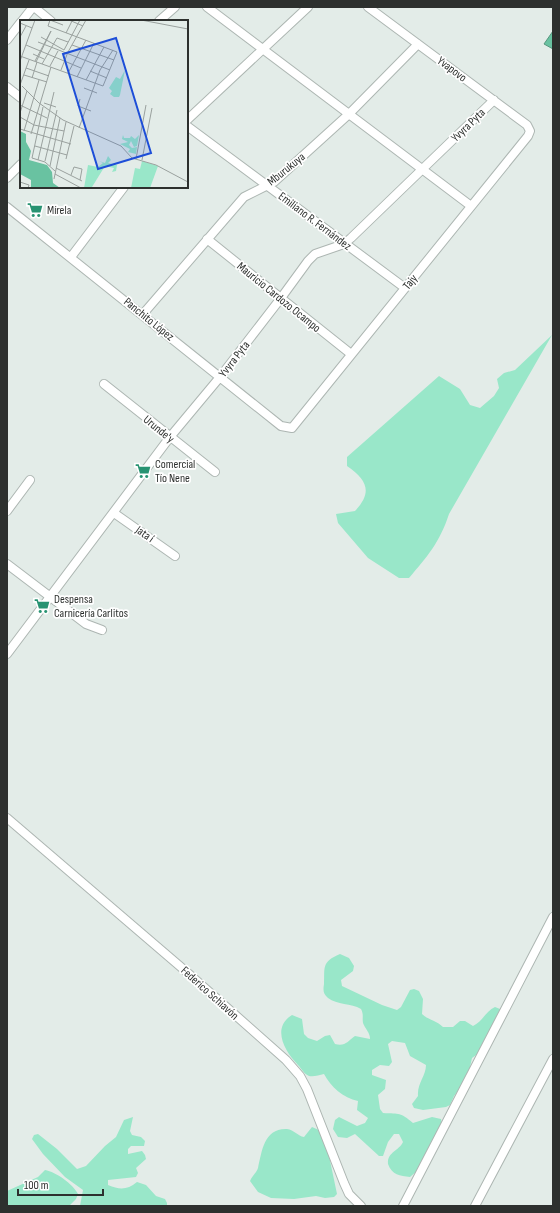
<svg xmlns="http://www.w3.org/2000/svg" width="560" height="1213" viewBox="0 0 560 1213" font-family="'Sofia Sans Condensed',sans-serif">
	<rect width="100%" height="100%" fill="#e3ece8"/>
	<!-- green -->
	<path fill="#99e7c9" d="M552 335 449 514C440 542 427 557 409 578H399L368 558 338 523 336 514 355 511C373 492 367 480 347 466V457L439 376 460 389 470 405 480 408 494 396 499 388 497 379 504 373 515 370Z
		M340 954 349 958 354 966 353 971 341 980 342 986 382 1005 397 1010 401 1007 410 990 414 989 419 991 423 999 422 1014C428 1020 436 1020 443 1027H453L460 1021H465L473 1026C482 1022 486 1011 495 1007L500 1009 502 1016 487 1047 472 1058 470 1067 473 1071 454 1096 450 1105 446 1107 423 1110 414 1108 412 1104 418 1096C417 1083 426 1076 426 1065L410 1056 405 1043 392 1041 388 1044 392 1062 389 1066 380 1065 372 1070V1075L386 1080 385 1089 378 1095 380 1109 383 1113C400 1114 400 1112 413 1123L432 1117 441 1119 442 1124 418 1170 410 1177C400 1176 392 1175 388 1164 387 1152 399 1151 403 1142L399 1134H394L388 1142 383 1156H379L355 1134 347 1138 338 1137 333 1129 335 1120 339 1117 357 1126 365 1123 368 1118 357 1110 358 1101C343 1098 331 1087 324 1074 319 1075 314 1077 309 1076 304 1074 302 1069 298 1065 285 1052 271 1028 292 1015L302 1019 304 1034 308 1038 317 1041 325 1036 330 1035 335 1044C345 1047 348 1041 355 1036L370 1039C370 1032 365 1029 363 1023 362 1017 364 1015 361 1009 351 1003 337 1005 328 998 323 994 323 990 324 984 325 968 321 962 340 954Z
		M133 1117 130 1131 132 1135 141 1137 145 1141 144 1146H131L128 1149V1154L142 1151 145 1155 146 1159 136 1168 138 1173 136 1177 108 1180V1185C120 1190 127 1190 137 1182L146 1185 156 1196 165 1199 167 1203V1206H80L83 1190 65 1177 43 1154 32 1139 34 1135 38 1134 57 1149 77 1169 86 1166 105 1146 116 1137 124 1120Z
		M312 1127 321 1131 328 1151 337 1194 334 1197 325 1198 316 1196 294 1199 271 1198 258 1192 250 1181C252 1176 257 1172 258 1168 262 1151 264 1128 287 1129 294 1130 298 1136 304 1137Z
		M45 1170C56 1172 73 1184 78 1194L76 1199 69 1206H7V1191L38 1177Z"/>
	<!-- water -->
	<path fill="#69c2a1" stroke="#57967e" d="M553 31V49L544 44Z"/>
	<g fill="none" stroke-linecap="round" stroke-linejoin="round">
		<defs>
			<path id="minor" d="M34 7 51 21
				M207 7 471 206
				M22 21 33 7
				M159 21 175 7
				M7 40 21 22
				M7 87 21 98
				M187 120 308 7
				M187 126 405 288
				M7 178 21 164
				M7 207 281 426 292 428 528 136 530 131 527 125 368 7
				M207 239 351 354
				M71 257 124 187
				M143 314 244 197 274 182 349 114 418 44
				M104 384 215 472
				M7 511 30 480
				M114 513 175 556
				M7 564 86 624 102 630
				M7 654 170 437 220 377 281 298 308 261 315 254 344 244 351 238 494 100
				M7 818 189 974 286 1060 300 1076 307 1089 344 1183 349 1194 361 1206
				M403 1206 553 917
				M475 1206 553 1059"/>
		</defs>
		<!-- minor casing -->
		<use href="#minor" stroke="#adb6b2" stroke-width="10"/>
		<!-- minor -->
		<use href="#minor" stroke="#fff" stroke-width="8"/>
	</g>
	<!-- icons -->
	<defs>
		<symbol id="supermarket-bare" viewBox="-9 -9 18 18"><path d="M-6-5.5h2.5l.6 2H6L4.5 2H-2.5L-4.4-4H-6ZM-1.5 3.2a1.3 1.3 0 1 0 .1 0ZM3 3.2a1.3 1.3 0 1 0 .1 0Z" fill="#289372" stroke="#fff" stroke-width="2.5" paint-order="stroke"/></symbol>
	</defs>
	<g fill-rule="evenodd">
		<use href="#supermarket-bare" x="24" y="199" width="22" height="22"/>
		<use href="#supermarket-bare" x="132" y="460" width="22" height="22"/>
		<use href="#supermarket-bare" x="31" y="595" width="22" height="22"/>
	</g>
	<g text-anchor="middle" stroke-width="3.5" stroke-linejoin="round" paint-order="stroke">
		<!-- street labels -->
		<g font-size="12" fill="#2d302e" stroke="#fff">
			<text transform="translate(452 69) rotate(37)" y="4">Yvapovo</text>
			<text transform="translate(468 125) rotate(-44)" y="4">Yvyra Pyta</text>
			<text transform="translate(286 169) rotate(-39)" y="4">Mburukuya</text>
			<text transform="translate(315 221) rotate(37)" y="4">Emiliano R. Fernández</text>
			<text transform="translate(410 282) rotate(-51)" y="4">Tajy</text>
			<text transform="translate(279 297) rotate(39)" y="4">Mauricio Cardozo Ocampo</text>
			<text transform="translate(149 319) rotate(39)" y="4">Panchito López</text>
			<text transform="translate(234 359) rotate(-52)" y="4">Yvyra Pyta</text>
			<text transform="translate(159 429) rotate(39)" y="4">Urunde'y</text>
			<text transform="translate(145 534) rotate(35)" y="4">Jata í</text>
			<text transform="translate(210 993) rotate(42)" y="4">Federico Schiavón</text>
		</g>
		<!-- poi labels -->
		<g font-size="12" fill="#2d302e" stroke="#fff" text-anchor="start">
			<text x="47" y="214">Mírela</text>
			<text x="155" y="468">Comercial<tspan x="155" dy="14">Tío Nene</tspan></text>
			<text x="54" y="603">Despensa<tspan x="54" dy="14">Carnicería Carlitos</tspan></text>
		</g>
	</g>
	<!-- overview -->
	<g transform="translate(20 20)">
		<rect width="168" height="168" fill="#e3ece8"/>
		<path d="M105 50 100 75 99 77H94L90 74 92 71 89 68 96 57 100 59ZM103 115 104 118H110L111 116 115 119 119 115 117 126 114 127 111 121 109 125 112 128 117 127 116 134 108 132 110 129 100 124 108 122 102 119ZM88 136 91 140 88 143 97 145 96 151 92 152 94 148 85 146 72 167 75 168H64L68 145 78 147 83 143 79 141 85 143ZM122 141 138 146 130 168H111L115 148 120 149Z" fill="#99e7c9"/>
		<path d="M0 111 6 114V122L11 131 9 140 27 145 32 152 33 163 40 168H11V160L0 154Z" fill="#69c2a1"/>
		<path fill="none" stroke="#9aa19e" stroke-width="1" d="M30 0 43 5M49 0 63 6M121 0 168 9M0 3 12 8M46 13 52 1M0 17 6 6M21 17 44 30M18 22 90 50M6 25 61 48M52 25 94 40M44 30 60 0M13 34 24 39M0 36 83 66 97 32 28 6 30 0M0 41 15 0M15 41 31 11 16 42M22 44 37 18 48 22M30 46 38 31M6 48 29 56M41 50 48 32 66 0M70 51 87 58M48 53 66 20M4 55 27 62M57 57 74 23M12 58 17 42M66 60 84 27M0 65 9 40M2 66 19 83 43 100 101 126 112 138 136 145 168 162M64 68 77 73M60 79 58 86 71 91M24 83 36 87M0 85 27 98M23 87 12 138 25 142 35 151M0 93 7 71M0 97 14 105 44 111M59 108 80 50 93 30M0 109 51 124M4 111 19 60M11 114 31 47M15 126 47 135M46 139 54 106M116 139 126 85M18 140 34 72M122 140 132 88M25 141 37 90M30 146 40 98M36 148 62 161M35 154 61 168M51 155 54 147 62 149 60 160M34 159 46 102M0 162 9 165 8 168"/>
		<path fill="#1d4ed8" fill-opacity="0.15" stroke="#1d4ed8" stroke-width="2" d="M96 18 131 133 78 149 43 34Z"/>
		<rect width="168" height="168" fill="none" stroke="#2d302e" stroke-width="2"/>
	</g>
	<!-- border -->
	<rect width="560" height="1213" fill="none" stroke="#2d302e" stroke-width="16"/>
	<!-- scale -->
	<path d="M18 1189v6h85v-6" fill="none" stroke="#2d302e" stroke-width="2"/>
	<text x="24" y="1189" font-size="12" fill="#2d302e" stroke="#ffffff" stroke-width="3" paint-order="stroke">100 m</text>
</svg>
